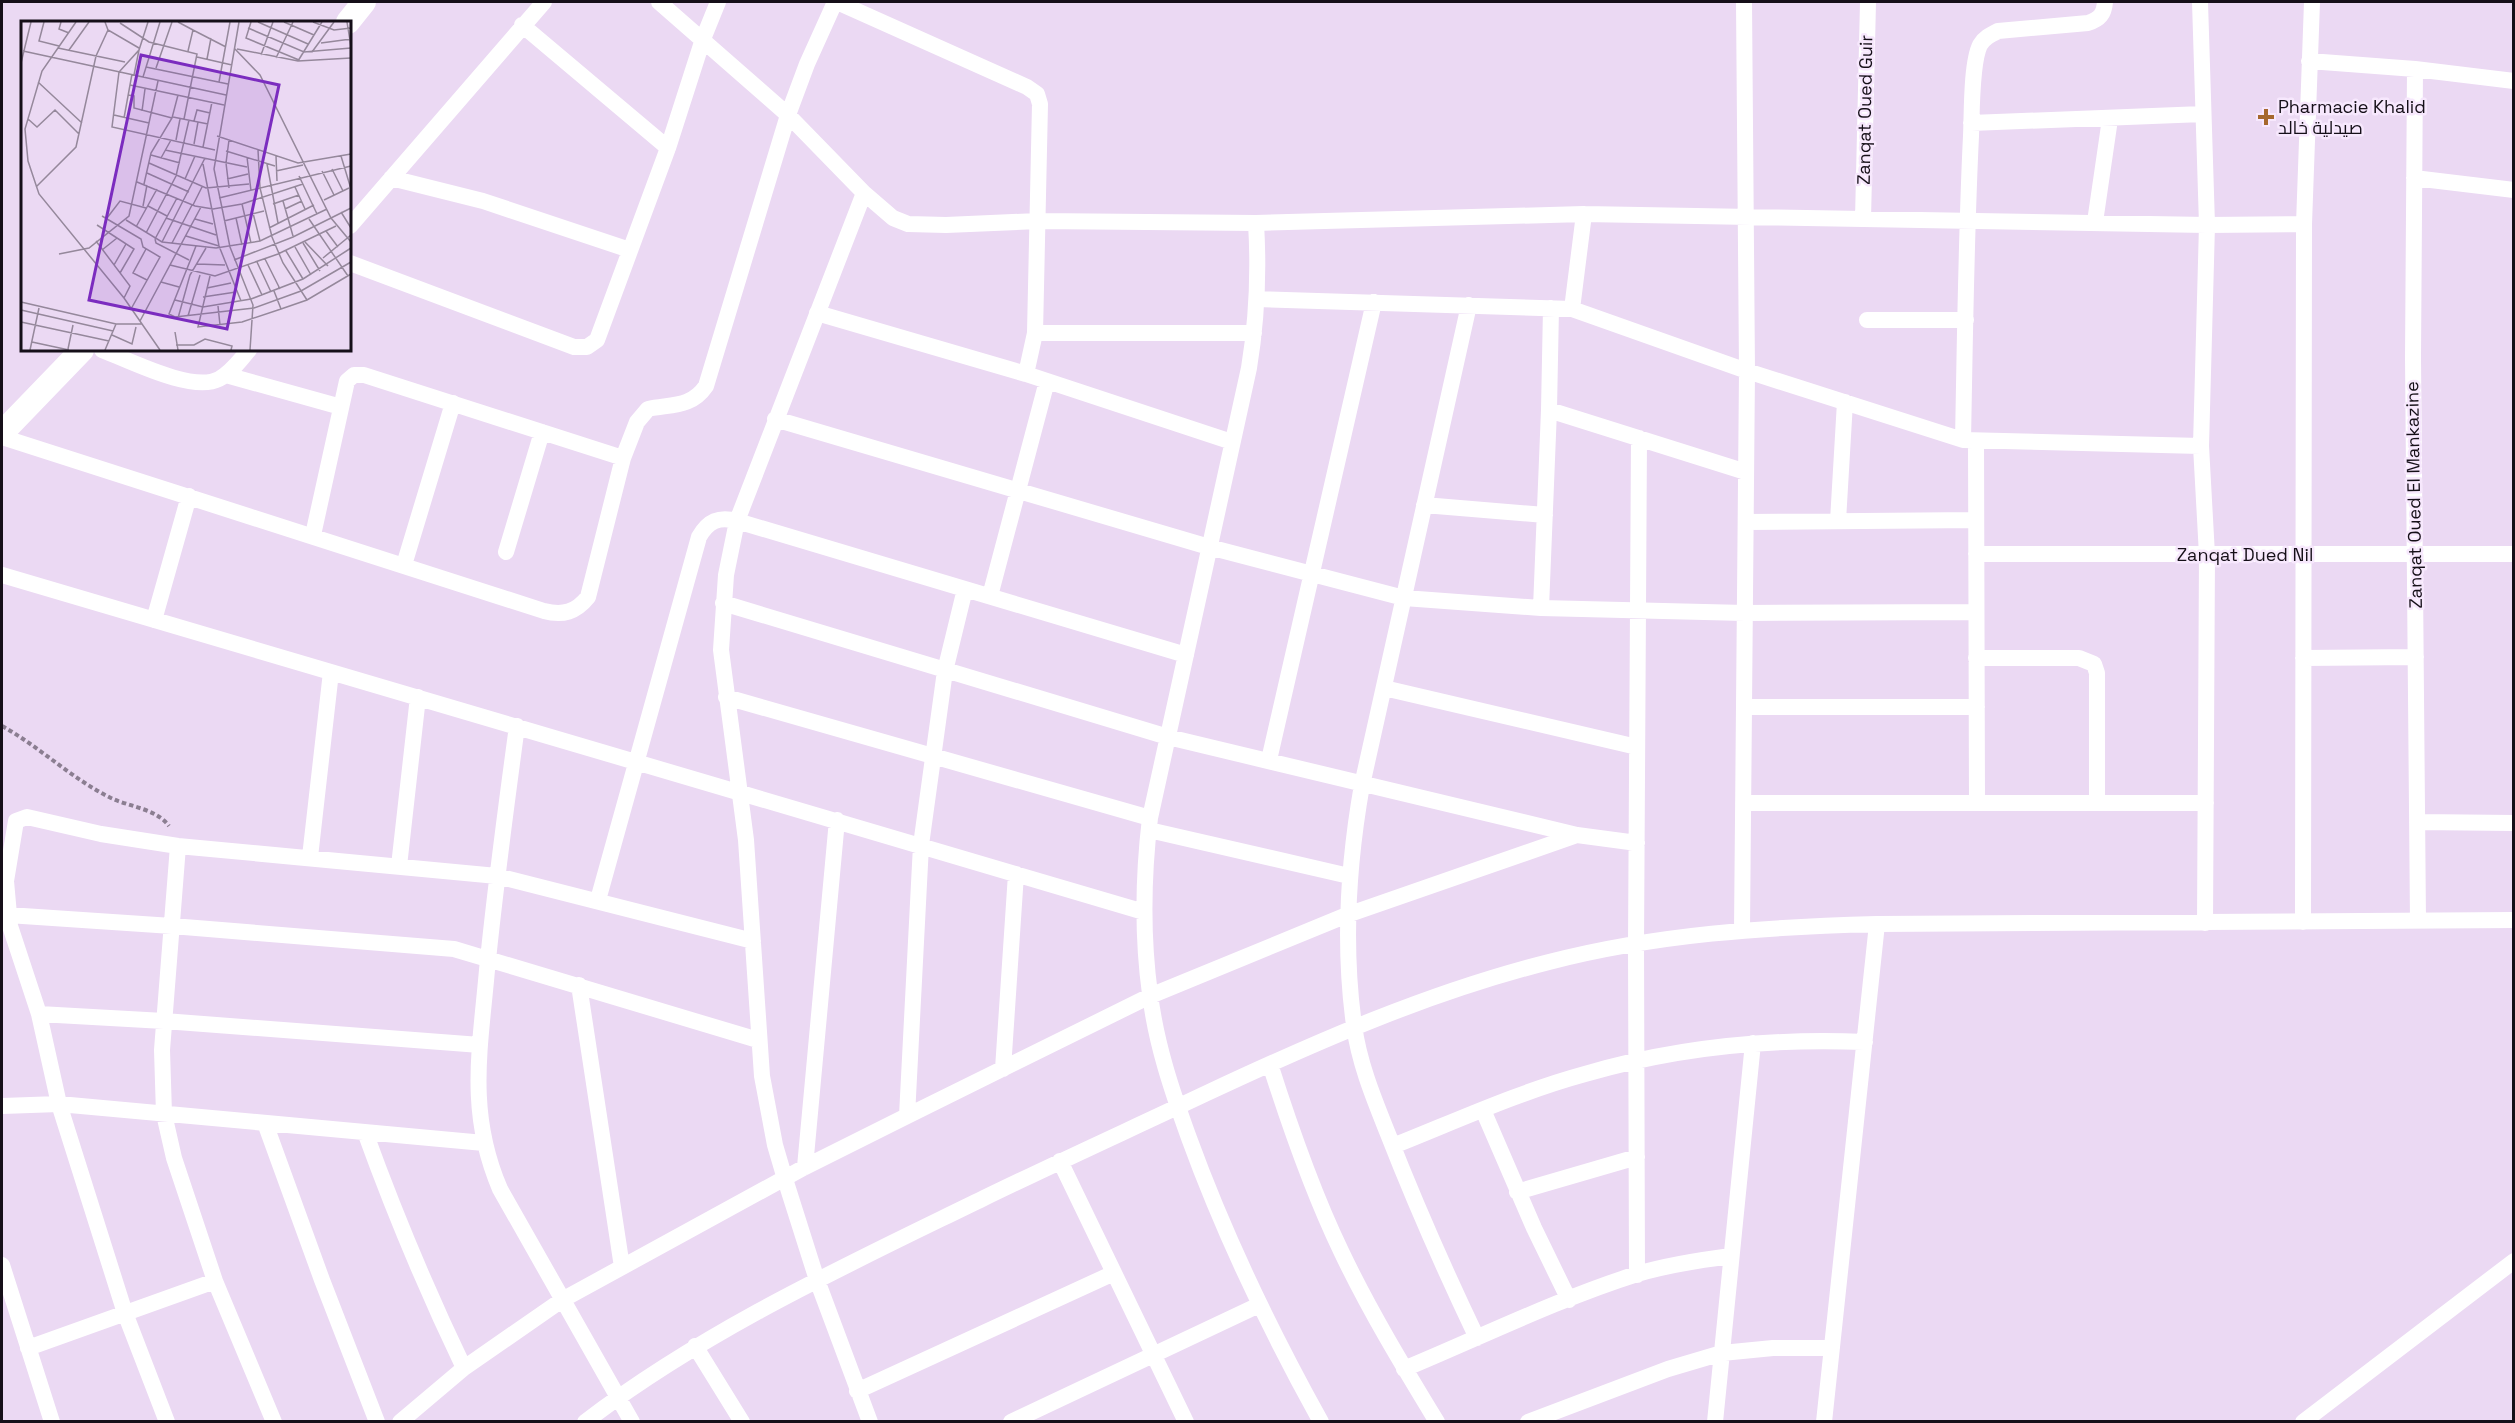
<svg xmlns="http://www.w3.org/2000/svg" width="2515" height="1423" viewBox="0 0 2515 1423" font-family="'Space Grotesk',Cairo,sans-serif">
	<rect width="100%" height="100%" fill="#ebd9f3"/>
	<g fill="none" stroke-linecap="round" stroke-linejoin="round">
		<!-- path -->
		<path stroke="#8b7e91" stroke-width="4" stroke-dasharray="4.5 3" stroke-linecap="butt" d="M2 726C40 747 72 779 111 798 130 807 157 809 169 826"/>
		<!-- street -->
		<path stroke="#fff" stroke-width="16" d="M659 2 788 115 864 193 893 218 908 224 946 225 1038 221 1256 223 1584 214 2207 225 2304 224
			M837 2 1027 87 1037 94 1040 104 1035 333 1026 374
			M2200 2 2207 225 2201 446 2207 555 2205 923
			M522 25 668 148
			M2309 61 2415 69 2514 81
			M2415 69 2413 358 2418 921
			M1971 123 2203 114
			M391 178 483 201 630 250
			M2414 178 2514 190
			M864 193 737 521 726 575 721 650 746 840 762 1076 775 1145 785 1179 817 1280 870 1422
			M1863 219 1868 2
			M2095 222 2110 119
			M1256 223C1259 272 1257 319 1249 368L1150 818C1143 877 1142 935 1150 994 1156 1044 1172 1091 1189 1138 1225 1237 1270 1330 1321 1422
			M350 226 544 2
			M350 263 574 347H587L597 340 668 148 703 39 718 2
			M1257 299 1572 309 1747 371 1963 440 2201 446
			M1469 305 1362 785C1348 864 1343 945 1354 1025 1359 1063 1374 1099 1388 1134 1415 1203 1445 1271 1477 1338
			M1572 309 1584 214
			M817 313 1026 374 1232 442
			M1867 320H1966
			M1035 333H1254
			M102 350C129 360 192 393 219 379 231 373 240 360 249 350
			M226 375 341 407
			M1549 410 1746 472
			M775 419 1209 547 1404 598 1541 608 1745 613 1976 612
			M2 437 544 611C563 616 576 612 588 597L623 458 637 422 648 409C671 404 691 408 706 386L788 115 807 64 835 2
			M1963 440C1965 338 1966 237 1971 136 1972 115 1971 63 1980 45 1984 38 1990 35 1998 31L2088 23C2100 19 2104 14 2105 2
			M1976 441 1977 803
			M1424 505 1545 515
			M1838 521 1845 402
			M1746 522 1976 520
			M313 535 347 381 354 375H364L623 458
			M506 552 542 432
			M1976 554H2514
			M404 565 453 403
			M2 575 1144 912
			M990 596 1047 381
			M723 603 1168 737 1577 835 1637 843
			M1541 608 1549 410 1551 308
			M154 620 189 496
			M1976 658H2079L2094 664 2097 673V803
			M2303 658 2416 657
			M1384 688 1637 747
			M726 697 1150 818
			M1744 707H1977
			M517 726C506 807 495 888 487 970 480 1050 467 1112 500 1189L632 1422
			M1269 760 1374 302
			M1743 803H2206
			M2417 822 2514 823
			M1149 830 1349 876
			M178 846 162 1050 164 1114 174 1158 215 1281 274 1422
			M310 857 331 672
			M399 866 418 697
			M598 900 699 537C708 521 719 516 737 521L1186 655
			M8 915 172 926 454 949 758 1040
			M2303 922 2304 224 2312 2
			M1742 930 1747 371 1744 2
			M579 985 622 1267
			M39 1014 164 1021 480 1045
			M1270 1064C1290 1127 1312 1191 1341 1251 1369 1310 1403 1366 1437 1422
			M1003 1069 1016 874
			M2 1106 59 1104 484 1143
			M1483 1110 1534 1228 1569 1300
			M907 1116 921 845 945 671 965 589
			M265 1123 322 1280 377 1422
			M365 1132C394 1212 427 1291 464 1368
			M1393 1146C1456 1121 1519 1092 1585 1074 1677 1047 1769 1038 1865 1042
			M1060 1161 1186 1422
			M805 1167 837 820
			M1517 1192 1637 1157
			M2 1265 52 1422
			M1637 1275 1636 944 1639 438
			M695 1346 742 1422
			M28 1348 215 1281
			M1404 1369C1481 1337 1558 1299 1637 1274 1668 1265 1700 1260 1731 1256
			M857 1391 1114 1273
			M167 1422 125 1313 59 1104 39 1014 10 926 6 881 16 821 27 817 101 834 178 846 497 876 753 941
			M400 1422 464 1368 562 1300 805 1167 907 1116 1150 996 1347 915 1577 835
			M585 1422C707 1329 847 1265 984 1198 1058 1162 1133 1128 1207 1093 1318 1041 1430 992 1549 962 1657 934 1766 927 1877 924L2514 920
			M1011 1422 1259 1305
			M1528 1422 1668 1369 1722 1353 1773 1348H1832
			M1715 1422 1753 1043
			M1824 1422 1877 924
			M2303 1422 2514 1261"/>
		<!-- secondary -->
		<path stroke="#fff" stroke-width="24" d="M348 22 364 2
			M2 433 82 350"/>
	</g>
	<!-- markers -->
	<path fill="#a6682d" stroke="#f7e8fd" stroke-width="2" d="M2263 108h6v6h6v6h-6v6h-6v-6h-6v-6h6z"/>
	<g text-anchor="middle" stroke-width="5" stroke-linejoin="round" paint-order="stroke">
		<!-- poi labels -->
		<g font-size="18" fill="#150f18" stroke="#f7e8fd" text-anchor="start">
			<text x="2278" y="113">Pharmacie Khalid<tspan x="2278" dy="21">صيدلية خالد</tspan></text>
		</g>
		<!-- street labels -->
		<g font-size="18" fill="#150f18" stroke="#f7e8fd">
			<text transform="translate(1865 110) rotate(-89)" y="6">Zanqat Oued Guir</text>
			<text transform="translate(2414 495) rotate(-91)" y="6">Zanqat Oued El Mankazine</text>
			<text x="2245" y="561">Zanqat Dued Nil</text>
		</g>
	</g>
	<!-- overview -->
	<g transform="translate(21 21)">
		<rect width="330" height="330" fill="#ebd9f3"/>
		<path fill="none" stroke="#95889b" stroke-width="1.5" d="M23 1 18 20 38 25M40 1 38 8 48 12M55 1 21 50 4 108 7 140 18 173 103 277 139 329M84 1 87 9 118 27M127 1 118 29 98 51 91 106 194 129M157 1 172 9 167 30M218 1 193 148 209 226 232 284 229 329M230 1 225 17 278 39M237 1 287 23M263 1 293 14M292 1 313 9 330 7M326 1 330 26M99 2 128 21 176 33 163 98M227 7 283 31 330 27M172 9 205 26M300 22 330 18M37 27 104 41M214 28 239 54 310 197 330 221M216 28 277 40 330 37M48 29 68 1M2 30 205 74M291 31 313 1M240 34 252 1M176 36 211 44M255 37 272 1M186 38 190 17M277 40 301 1M0 42 10 1M125 46 207 63M135 47 151 1M113 54 118 29M122 56 139 1M17 61 61 102M198 61 209 1M109 64 203 84M107 74 113 75V87L151 97M121 90 124 68M93 94 128 102M152 96 187 103M103 97 111 53M7 98 16 106 34 89 58 113M173 100 176 89 189 92M196 115 277 142 330 133M155 119 159 98M208 119 205 142 208 167M173 123 177 101M182 126 191 81M144 129 226 146M237 129 239 167 251 216 262 242 286 279M205 130 254 145M130 134 159 142M255 135 256 160M320 135 330 168M226 136 230 170M140 137 150 119M128 142 185 167 228 163M182 143 198 225 220 280M246 143 257 202M311 148 322 170M255 150 282 144M301 150 313 174M126 152 168 171M278 155 296 193M164 158 174 135M206 158 227 153M116 161 174 185 192 188 221 183 282 163M123 163 130 132 151 97 157 74M15 166 55 126 75 35 87 9M274 166 284 188M198 177 330 145M303 179 328 167M262 180 272 215M221 183 230 222M252 183 278 174M172 184 181 166M122 185 126 164M127 185 146 195M264 188 281 180M320 191 330 207M232 192 239 220M81 195 120 218 122 226 139 236 110 288M86 197 99 180 125 187M145 197 195 214M215 197 221 224M174 198 192 203M288 198 327 255M105 199 141 221 195 227 239 220 306 188M203 200 243 190M76 204 113 228 99 252M115 206 136 168M248 207 293 184M305 210 317 226M125 212 155 155 168 99M165 215 198 225M134 218 156 177M134 218 135 222 168 239M75 220 109 265 103 277M141 221 184 137M284 221 307 245M151 222 171 184M282 222 299 250M175 225 148 293 154 296 233 287 280 270 330 241M274 226 290 254M125 228 112 252 126 259M81 229 96 217M265 230 282 258M38 233 68 227 108 195 137 60M302 237 330 214M244 238 259 268M213 239 272 216 330 187M236 241 250 271M176 243 204 244M93 244 105 223M149 244 194 255 257 233 315 205M227 244 241 274M189 255 177 306 221 301 260 288 286 279 330 253M140 261 158 266M186 267 210 262M253 270 260 288M182 276 215 271M154 279 182 286 230 278 282 258 330 227M0 281 95 303H121M197 285 199 304M0 289 92 310M167 295 179 254M157 297 169 254 185 227M119 300 180 186M0 301 88 320M154 311 157 329M91 314 111 323 115 306M11 321 48 329M155 324H173L184 318 211 325 210 329M47 328 52 304M9 329 18 287M84 329 95 303"/>
		<path fill="#7b2cbf" fill-opacity="0.15" stroke="#7b2cbf" stroke-width="3" d="M120 34 258 64 206 308 68 279Z"/>
		<rect width="330" height="330" fill="none" stroke="#150f18" stroke-width="3"/>
	</g>
	<!-- border -->
	<rect width="2515" height="1423" fill="none" stroke="#150f18" stroke-width="6"/>
</svg>
